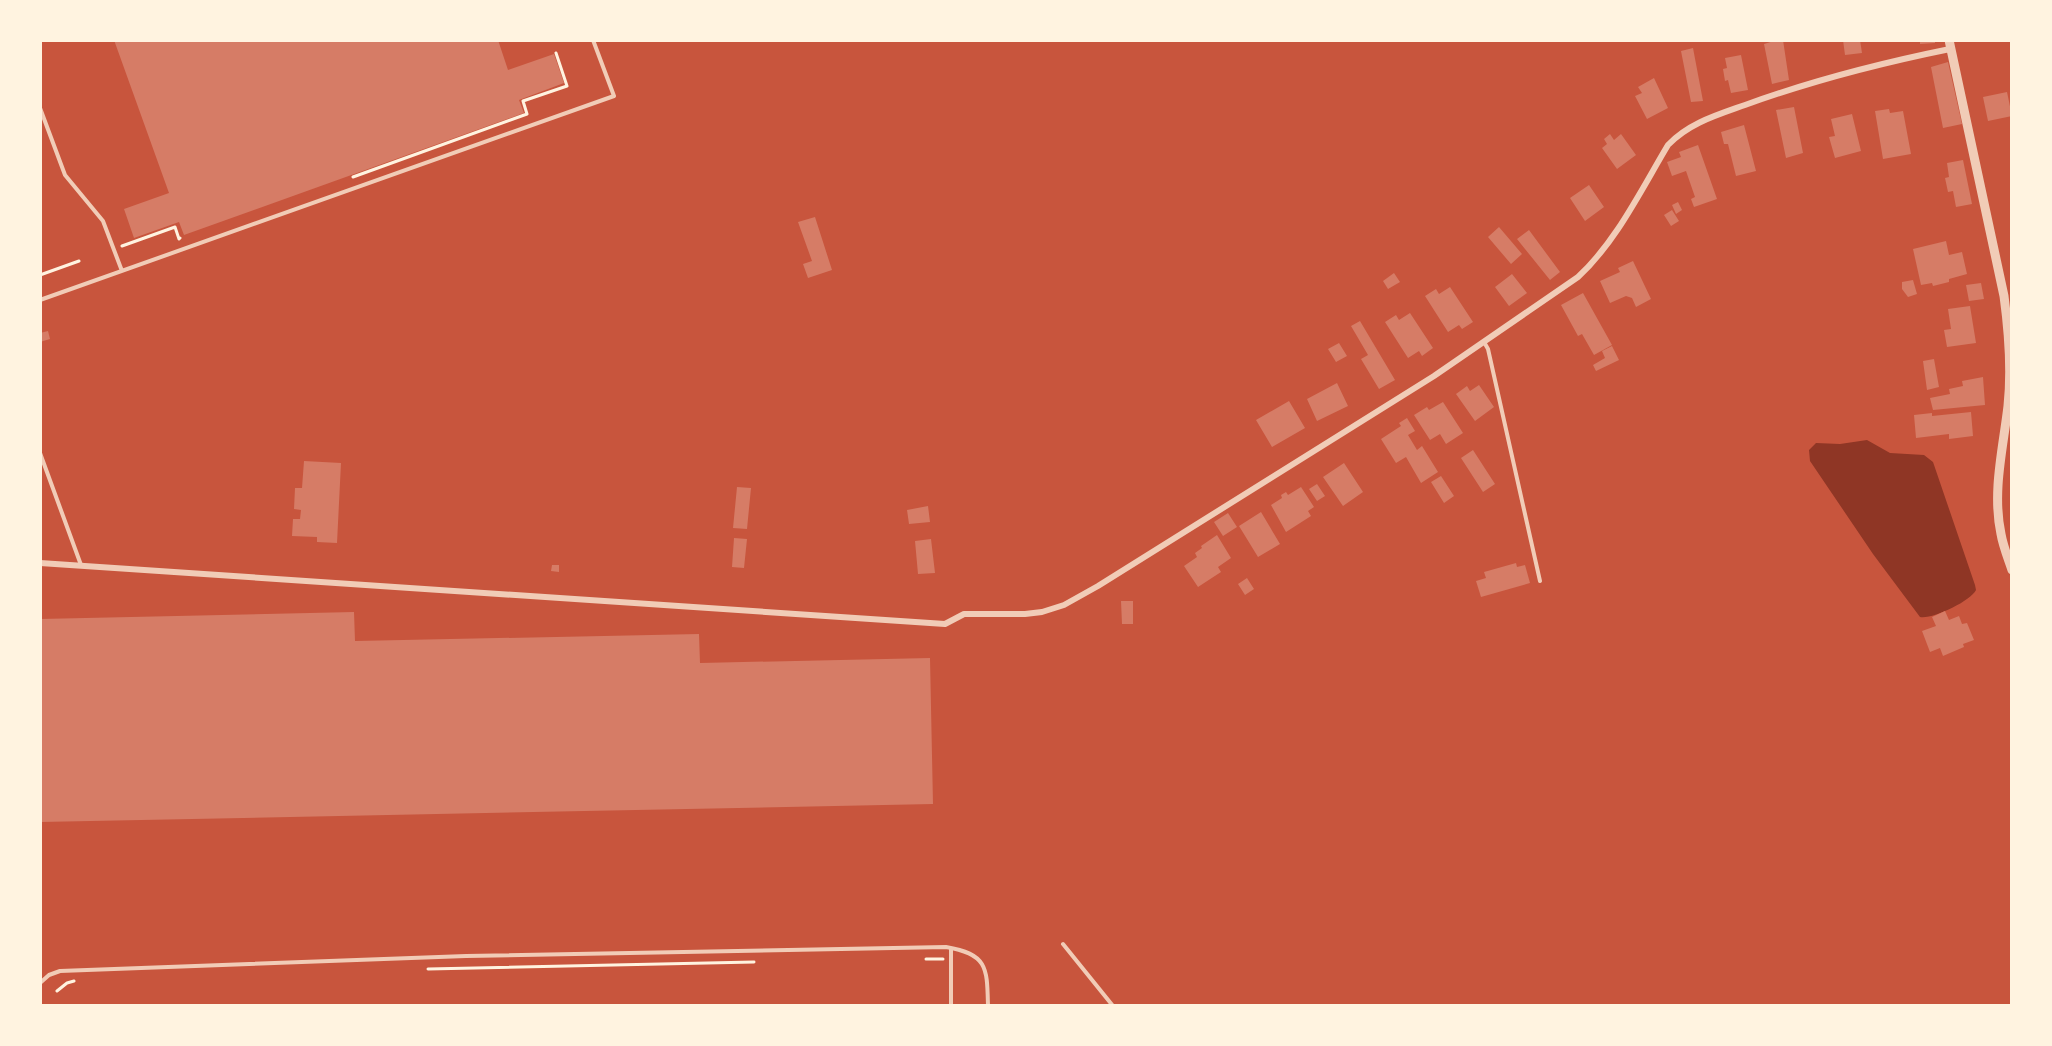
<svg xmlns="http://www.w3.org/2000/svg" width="2052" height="1046" viewBox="0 0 2052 1046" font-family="'Source Sans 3',sans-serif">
	<rect width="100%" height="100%" fill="#c8553d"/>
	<!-- water -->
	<path fill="#8f3625" d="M1867 440 1890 453 1924 455 1933 462 1975 585 1976 590C1971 601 1931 620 1920 617L1873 554 1810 461 1809 450 1816 443 1840 444Z"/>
	<!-- building -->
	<path fill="#d67c66" d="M114 40H498L508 70 554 54 564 83 519 100 524 113 184 235 179 222 134 238 124 209 169 193Z
		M1777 40H1783L1789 80 1772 84 1764 44Z
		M1843 40H1860L1862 53 1845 55Z
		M1920 40H1935V43L1920 44Z
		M1693 48 1703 101 1691 102 1681 51Z
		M1741 55 1748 90 1731 93 1728 80 1725 81 1723 69 1727 68 1725 58Z
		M1948 62 1962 124 1943 128 1931 67Z
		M1654 78 1668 108 1647 119 1635 96 1642 93 1638 87Z
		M2007 92 2012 116 1988 121 1983 97Z
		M1794 107 1803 153 1786 158 1776 110Z
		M1889 109 1890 113 1903 111 1911 154 1883 159 1875 111Z
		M1852 114 1861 151 1835 158 1829 137 1835 136 1831 119Z
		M1744 125 1756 171 1736 176 1728 144H1724L1721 132Z
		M1610 134 1614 140 1621 134 1636 155 1617 169 1602 148 1607 144 1604 139Z
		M1698 145 1717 199 1694 207 1691 199 1695 197 1686 171 1672 176 1667 162 1681 157 1679 152Z
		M1963 160 1972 204 1956 207 1953 191 1948 192 1945 178 1949 177 1947 163Z
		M1589 185 1604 207 1585 221 1570 198Z
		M1678 202 1682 210 1676 214 1672 205Z
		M1672 210 1679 221 1671 226 1664 215Z
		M815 217 832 270 808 278 803 264 812 261 798 222Z
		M1499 227 1522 254 1511 264 1488 237Z
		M1529 230 1560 272 1550 280 1517 239Z
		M1946 241 1949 255 1962 252 1967 274 1949 279V282L1933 286 1932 283 1921 285 1913 249Z
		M1633 261 1651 299 1636 307 1632 298 1626 296 1610 303 1600 281 1620 272 1618 268Z
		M1394 273 1400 282 1388 289 1383 281Z
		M1512 274 1527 293 1509 306 1495 287Z
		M1913 280 1917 294 1908 297 1902 289V282Z
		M1981 283 1984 299 1969 301 1966 285Z
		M1450 287 1473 322 1462 329 1459 325 1448 332 1425 296 1436 289 1439 294Z
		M1583 293 1612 345 1594 355 1582 334 1578 336 1561 305Z
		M1970 306 1976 343 1947 347 1944 330 1951 329 1948 309Z
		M1410 313 1433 348 1422 356 1419 351 1408 358 1385 322 1396 315 1399 320Z
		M1360 321 1395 380 1379 389 1361 359 1368 355 1351 326Z
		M48 331 50 339 40 342V333Z
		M1339 343 1347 356 1336 362 1328 349Z
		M1612 346 1619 360 1596 371 1593 365 1605 358 1602 351Z
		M1934 359 1939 387 1927 390 1923 361Z
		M1983 377 1985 405 1933 410 1930 398 1950 394 1949 389 1963 386 1962 381Z
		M1337 383 1348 406 1317 421 1307 399Z
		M1479 385 1494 407 1475 421 1456 394 1467 386 1470 391Z
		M1289 401 1305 428 1272 447 1256 420Z
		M1443 402 1463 433 1446 444 1440 434 1430 440 1414 415 1427 407 1429 410Z
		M1971 412 1973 436 1949 439V434L1916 438 1914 415 1932 413V416Z
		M1407 418 1415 431 1408 435 1417 450 1422 446 1438 472 1421 483 1406 457 1396 463 1381 439 1401 426 1399 423Z
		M1473 450 1495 484 1483 492 1461 458Z
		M304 461 341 463 337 543 317 542V537L292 536 293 519H300L301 510 294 509 295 488H302Z
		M1344 463 1363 492 1343 506 1323 477Z
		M1441 476 1454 496 1444 503 1431 482Z
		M1317 484 1325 496 1317 501 1309 489Z
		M737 487 751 488 747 529 733 528Z
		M1301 487 1314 507 1308 511 1311 516 1286 532 1271 505 1282 498 1281 495 1286 492 1288 495Z
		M928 506 930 522 909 524 907 510Z
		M1261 512 1280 544 1258 557 1239 526Z
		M1228 513 1237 527 1223 536 1214 522Z
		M1217 535 1231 558 1218 567 1221 572 1198 587 1184 566 1197 557 1195 553 1202 548 1201 546Z
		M734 538 747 539 744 568 732 567Z
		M931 539 935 573 918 574 915 541Z
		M1516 563 1517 567 1525 565 1530 583 1481 597 1476 581 1486 578 1484 572Z
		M552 565H559V572L551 571Z
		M1247 578 1254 589 1245 595 1238 584Z
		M1121 601H1133V624H1122Z
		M1945 611 1949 620 1959 616 1962 624 1967 623 1974 640 1963 644 1964 647 1943 656 1940 648 1930 652 1922 631 1936 626 1932 617Z
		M354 612 355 641 699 634 700 663 930 658 933 804 40 822V619Z"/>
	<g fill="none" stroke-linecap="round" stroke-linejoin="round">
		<!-- path -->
		<path stroke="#fff3e0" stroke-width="3" d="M353 177 527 114 523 101 567 86 556 53
			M122 246 175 227 179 239 180 238
			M40 275 79 261
			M926 959H943
			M428 969 754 962
			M57 991 67 983 74 981"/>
		<!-- service -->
		<path stroke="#f1ccb7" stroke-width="4" d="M40 108 65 175 103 221 122 271
			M40 300 614 96 593 40
			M1484 342 1488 349 1540 581
			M40 453 81 565
			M1063 944 1113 1006
			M951 948V1006
			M40 983 49 975 60 971 466 956 946 947C988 954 987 968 988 1006"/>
		<!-- minor -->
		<path stroke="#f1ccb7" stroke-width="6" d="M40 563 945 624 964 614H1025L1042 612 1064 605 1098 586 1434 376 1578 277C1616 242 1641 190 1668 145 1689 123 1717 115 1745 105 1811 81 1881 63 1950 49"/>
		<!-- tertiary -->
		<path stroke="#f1ccb7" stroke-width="9" d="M1949 40 2004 296C2009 333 2012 369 2008 406 2003 449 1992 492 2001 534 2003 546 2008 558 2012 570"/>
	</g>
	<!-- border -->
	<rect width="2052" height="1046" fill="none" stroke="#fff3e0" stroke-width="84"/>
</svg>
